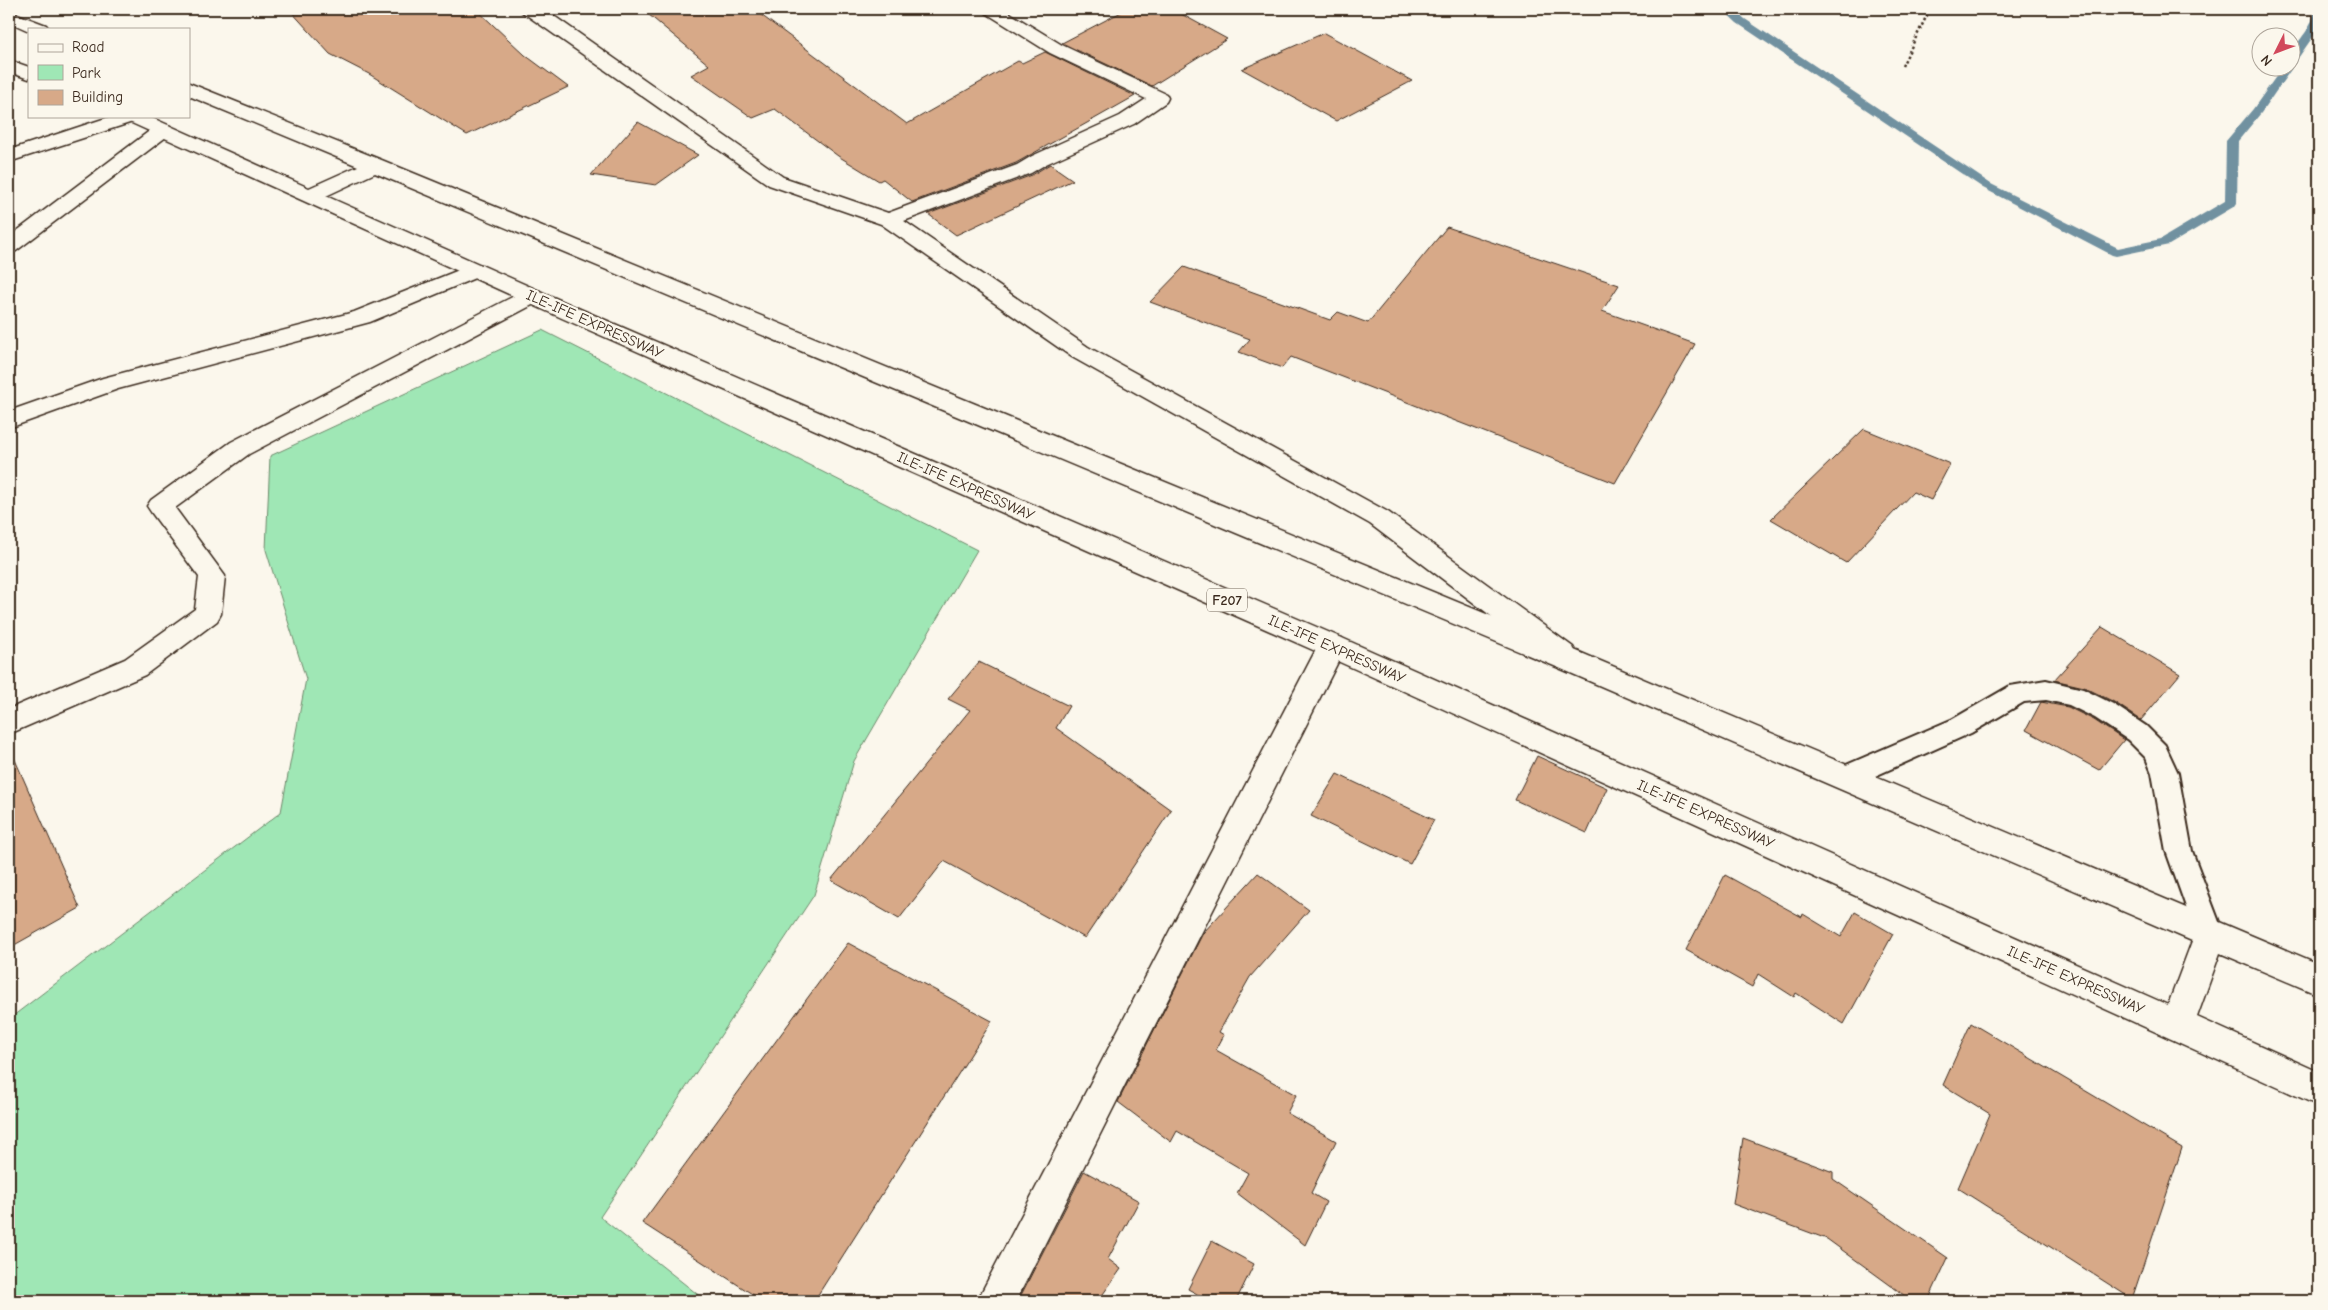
<svg xmlns="http://www.w3.org/2000/svg" width="2328" height="1310" viewBox="0 0 2328 1310" font-family="'Comic Neue',sans-serif">
	<rect width="100%" height="100%" fill="#fbf7ec"/>
	<filter id="ink" filterUnits="userSpaceOnUse"><feTurbulence type="fractalNoise" baseFrequency=".02" numOctaves="2"/><feDisplacementMap in="SourceGraphic" scale="10" xChannelSelector="R" yChannelSelector="G"/><feConvolveMatrix kernelMatrix="1 2 1 2 8 2 1 2 1" color-interpolation-filters="sRGB"/></filter>
	<g filter="url(#ink)">
		<!-- green -->
		<path fill="#9fe7b5" stroke="#6d886a" d="M542 330 977 550 854 761 814 895 600 1217 706 1301H9V1019L281 812 306 679 266 550 270 456Z"/>
		<g fill="none" stroke-linecap="round" stroke-linejoin="round">
			<!-- stream -->
			<path fill="#7191a0" fill-rule="evenodd" d="M1722 9H1733L1745 19 1991 184 2118 248 2161 239 2225 201 2226 141 2253 109 2282 68H2290V66L2292 68 2261 113 2238 141 2237 203 2235 206 2169 245 2116 256 2112 255 1983 188 1737 23Z
				M2319 10V28L2294 64 2290 65C2290 43 2311 34 2314 13Z"/>
		</g>
		<!-- building -->
		<path fill="#d7a988" stroke="#3b2a1e" d="M289 9H476L525 55 568 87 467 135 369 74 330 54Z
			M642 9H753L907 124 1018 61 1022 63 1045 52 1135 96 1016 163 912 202 883 179 879 181 838 156 775 109 753 118 691 75 709 65Z
			M1127 9H1172L1227 39 1152 86 1062 43Z
			M1324 33 1350 47 1412 81 1336 121 1242 69Z
			M638 122 698 155 656 185 591 175Z
			M1050 164 1073 180 956 235 928 214 1032 175Z
			M1447 227 1619 285 1602 311 1695 344 1615 483 1291 357 1282 368 1239 352 1250 339 1150 302 1184 267 1330 320 1338 312 1368 323Z
			M1864 429 1950 464 1931 500 1913 492 1846 563 1771 519Z
			M2102 627 2180 674 2141 720 2114 702 2084 687 2054 680Z
			M979 662 1069 706 1056 728 1171 810 1085 938 944 861 899 919 831 880 970 710 948 699Z
			M2041 702 2068 707 2094 720 2124 740 2099 770 2026 730Z
			M9 746 80 908 9 948Z
			M1537 756 1607 788 1587 833 1515 800Z
			M1337 774 1434 820 1410 864 1311 816Z
			M1258 873 1309 910 1250 977 1219 1032 1224 1035 1216 1050 1296 1095 1287 1113 1336 1141 1311 1193 1326 1202 1305 1245 1237 1193 1248 1173 1177 1131 1171 1142 1118 1102 1203 933Z
			M1725 875 1802 917 1803 914 1841 937 1855 912 1893 934 1844 1024 1796 993 1794 997 1758 974 1752 987 1686 950Z
			M848 943 992 1021 814 1301H763L642 1223Z
			M1971 1023 2182 1148 2132 1299 1958 1188 1990 1114 1943 1085Z
			M1743 1138 1833 1172V1179L1948 1258 1928 1301H1912L1827 1239 1733 1204Z
			M1084 1171 1139 1201 1108 1259 1121 1269 1098 1301H1018Z
			M1212 1241 1254 1264 1236 1301H1210L1188 1289Z"/>
		<g fill="none" stroke-linecap="round" stroke-linejoin="round">
			<defs>
				<path id="lane" d="M2046 680 2083 689 2113 704 2146 726 2165 745 2178 773 2192 851 2224 935 2220 944 2210 948 2200 944 2196 935 2166 851 2152 773 2146 758 2128 740 2095 718 2069 705 2046 700 2024 702 1971 733 1855 785 1846 788 1837 785 1833 777 1837 769 1953 719 2010 686Z"/>
				<path id="street" d="M518 9H540L554 16 783 177 888 213 1017 165 1032 156 1120 116 1146 99 1050 53 986 13 984 9H1003L1062 45 1166 94 1168 98 1166 102 1134 124 1046 164 1031 173 904 221 1088 347 1388 512 1573 647 1577 655 1573 663 1563 666 1553 663 1370 524 1072 357 881 224 769 185Z
					M112 116H141L139 120 9 162V150Z
					M163 124 170 126 173 130 170 134 16 251 9 253V237L156 126Z
					M474 264 482 265 485 270 482 275 370 322 118 389 9 428V411L103 378 354 312Z
					M532 289 540 291 543 296 540 301 249 454 175 508 225 576 221 614 217 621 145 675 9 734V709L125 659 195 609 199 577 151 512 147 506 151 500 231 442 524 291Z
					M1332 635 1342 638 1346 646 1016 1301H977L1322 638Z"/>
				<path id="primary" d="M9 11 46 25 49 29H29V31L9 22Z
					M9 60 29 67V79L9 72Z
					M189 83 384 161 1579 652 2319 964V995L2220 953 2197 1017 2319 1072V1106L1322 654 564 319 125 120 123 116H148L309 188 358 166 189 96ZM375 173 1559 668 2192 941 2168 1005 1342 638 580 309 326 196Z"/>
			</defs>
			<!-- lane casing -->
			<use href="#lane" stroke="#3b2a1e" stroke-width="4"/>
			<!-- street casing -->
			<use href="#street" stroke="#3b2a1e" stroke-width="3"/>
			<!-- primary casing -->
			<use href="#primary" stroke="#3b2a1e" stroke-width="3"/>
			<!-- path -->
			<path stroke="#3b2a1e" stroke-width="2.5" stroke-dasharray="2.5 2.5" stroke-linecap="butt" d="M1902 66 1930 9"/>
			<!-- lane -->
			<use href="#lane" fill="#fbf7ec" fill-rule="evenodd"/>
			<!-- street -->
			<use href="#street" fill="#fbf7ec" fill-rule="evenodd"/>
			<!-- primary -->
			<use href="#primary" fill="#fbf7ec" fill-rule="evenodd"/>
		</g>
	</g>
	<g text-anchor="middle" stroke-width="4.5" stroke-linejoin="round" paint-order="stroke">
		<!-- shield labels -->
		<rect fill="#fbf7ec" stroke="#75685c" stroke-width="1" x="1207" y="588.5" width="40" height="23" rx="4"/>
		<g font-size="14" font-weight="bold" fill="#3b2a1e">
			<text x="1227" y="605">F207</text>
		</g>
		<!-- street labels -->
		<g font-size="15" fill="#3b2a1e" stroke="#fbf7ec">
			<text transform="translate(595 324) rotate(24)" y="5">ILE-IFE EXPRESSWAY</text>
			<text transform="translate(966 486) rotate(24)" y="5">ILE-IFE EXPRESSWAY</text>
			<text transform="translate(1337 649) rotate(24)" y="5">ILE-IFE EXPRESSWAY</text>
			<text transform="translate(1706 814) rotate(24)" y="5">ILE-IFE EXPRESSWAY</text>
			<text transform="translate(2076 980) rotate(24)" y="5">ILE-IFE EXPRESSWAY</text>
		</g>
	</g>
	<!-- margin -->
	<rect width="2328" height="1310" fill="none" stroke="#fbf7ec" stroke-width="30"/>
	<rect x="15" y="15" width="2298" height="1280" fill="none" stroke="#3b2a1e" stroke-width="2" filter="url(#ink)"/>
	<!-- legend -->
	<rect x="28" y="28" width="162" height="90" fill="#fbf7ec" stroke="#aea59a"/>
	<rect x="38" y="44" width="25" height="8" fill="#fbf7ec" stroke="#aea59a"/>
	<text x="72" y="52" font-size="15" fill="#3b2a1e">Road</text>
	<rect x="38" y="65" width="25" height="15" fill="#9fe7b5" stroke="#aea59a"/>
	<text x="72" y="78" font-size="15" fill="#3b2a1e">Park</text>
	<rect x="38" y="90" width="25" height="15" fill="#d7a988" stroke="#aea59a"/>
	<text x="72" y="102" font-size="15" fill="#3b2a1e">Building</text>
	<!-- north arrow -->
	<g transform="translate(2276 52) rotate(228)"><circle r="24" fill="#fbf7ec" stroke="#aea59a"/>
	<path d="M0-4L9 19L0 12L-9 19Z" fill="#d1495b"/>
	<text y="-8" font-size="14" font-weight="bold" text-anchor="middle" fill="#3b2a1e">N</text>
	</g>
</svg>
